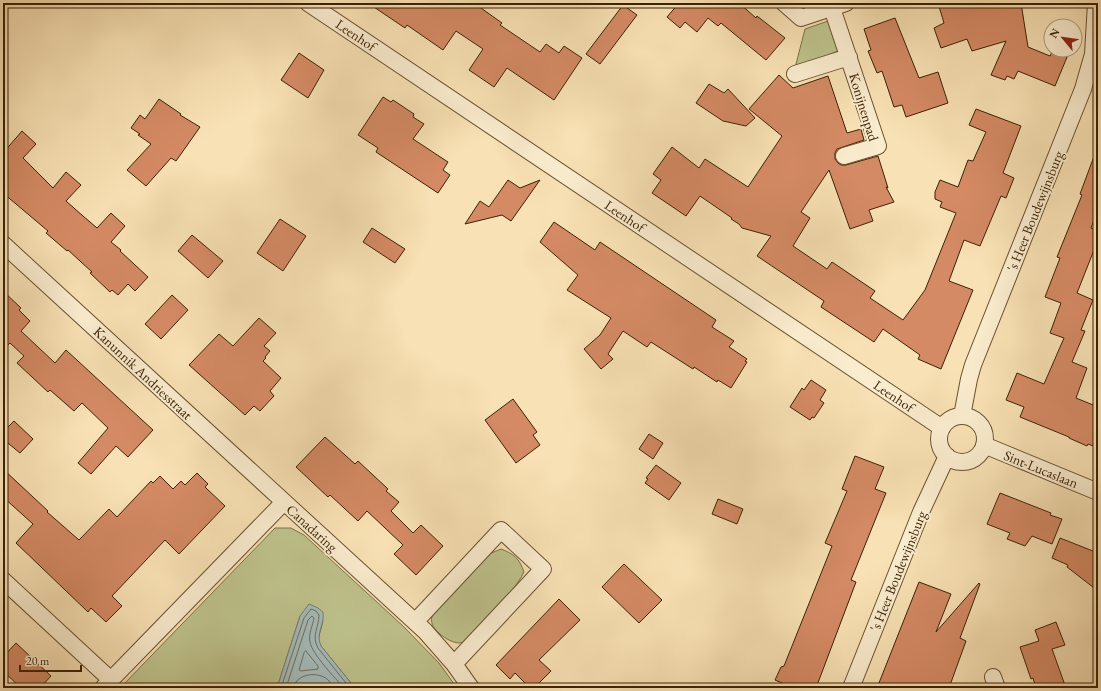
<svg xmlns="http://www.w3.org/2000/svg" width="1101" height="691" viewBox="0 0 1101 691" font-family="'EB Garamond',serif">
	<rect width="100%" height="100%" fill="#f8e1b4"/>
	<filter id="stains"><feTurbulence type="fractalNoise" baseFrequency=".005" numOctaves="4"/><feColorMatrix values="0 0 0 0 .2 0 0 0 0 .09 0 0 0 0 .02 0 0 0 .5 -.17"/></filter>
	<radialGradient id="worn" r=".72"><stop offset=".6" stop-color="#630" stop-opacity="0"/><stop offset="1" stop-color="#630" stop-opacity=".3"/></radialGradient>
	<!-- green -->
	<path fill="#bec28c" stroke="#7c7248" d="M828 21 838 51 795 68 805 29Z
		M275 528H291L304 535 403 626 439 663 457 688H355L321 646 318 640 319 636 323 621 300 616 277 688H120Z
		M501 549C514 554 519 558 524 572 512 596 482 622 463 642 454 647 433 631 432 623 430 618 433 615 436 611L489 554Z"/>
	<!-- water -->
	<path fill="#a4bab9" stroke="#7a7d70" d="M309 604 318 608 323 612C325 625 315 633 321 646L355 688H326L317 684H312L299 688H277L300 616Z"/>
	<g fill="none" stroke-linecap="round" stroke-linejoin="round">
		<!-- shore -->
		<path stroke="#706e5e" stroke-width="1" d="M306 651 318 666V669L301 671 299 670 304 653Z
			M281 688 304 618 311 609 316 611 319 615C319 628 311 635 318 648L350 688
			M286 688 308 620 312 616 314 618C313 625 308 634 310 642 312 654 335 678 344 688
			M294 688C295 670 331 670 332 688"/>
	</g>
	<!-- building -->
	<path fill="#d48a65" stroke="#3b2203" d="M368 3H474L502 23 500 25 540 52 546 44 559 53 564 46 582 58 554 100 507 68 494 87 469 70 483 49 456 31 443 50 407 25 405 28Z
		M679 3H739L756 18 757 16 785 38 766 60 721 23 718 26 708 18 697 32 685 22 680 28 667 17Z
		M938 3H1021L1028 47 1050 56 1053 50H1070L1055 86 1018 71 1014 79 1007 76 1005 80 991 75 1006 41 972 51 967 39 941 48 934 28 944 23Z
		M623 5 637 15 600 64 586 54Z
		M895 18 919 78 938 72 948 103 906 117 902 105 894 107 882 71 877 73 868 51 871 50 864 29Z
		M299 53 324 70 308 98 281 80Z
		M779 75 793 88 828 76 847 133 861 129 864 140 837 149 835 153V159L838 163 841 165H846L878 156 888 188 886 187 894 202 869 210 873 221 850 229 829 170 801 212 810 218 793 246 827 269 832 262 875 291 870 298 903 320 925 290 956 213 940 207 942 202 935 199V192L940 180 958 187 968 160 973 161 986 132 969 125 976 109 1021 126 1003 173 1014 178 1006 198 1001 196 980 246 964 240 949 281 973 290 941 369 918 359 920 355 883 329 874 342 821 307 824 301 757 256 771 236 742 228 739 224 731 219 732 218 700 196 686 216 652 193 661 180 653 174 672 147 699 168 705 159 748 187 782 136 749 109Z
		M709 84 724 93 728 89 755 118 746 126 723 121 696 103Z
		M383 97 391 102 393 100 414 114 413 117 424 124 413 139 448 162 443 170 450 175 438 193 376 152 378 148 358 135Z
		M159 99 181 114 180 115 200 127 176 161 171 158 146 186 127 170 151 144 138 135 140 134 131 128 140 115 145 119Z
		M22 131 36 144 23 158 53 188 66 172 81 185 66 201 83 216 97 228 111 213 125 226 111 242 121 250 120 251 148 277 135 291 128 284 118 295 112 290 110 292 90 273 92 272 68 250 67 251 46 233 48 231 3 193V153Z
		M1096 151 1098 152V210L1091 228 1098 230V252L1094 250 1077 293 1093 300 1081 330 1085 331 1072 362 1087 368 1076 398 1098 407V448L1088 444 1087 446 1069 438V437L1020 417 1024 407 1006 400 1017 373 1044 384 1064 338 1050 333 1061 303 1045 297 1060 258 1057 257 1082 195 1080 194Z
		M508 180 520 188 540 180 511 221 502 215 465 224 480 201 489 207Z
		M280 219 306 236 283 271 257 253Z
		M554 222 595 250 600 242 716 320 712 327 734 341 729 347 747 359 745 361 747 362 731 388 718 380 717 382 694 367 693 369 651 342 647 347 623 331 608 354 613 359 601 369 584 349 600 335 611 318 567 290 578 275 540 242Z
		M372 228 405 249 395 263 363 242Z
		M192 235 223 261 208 278 178 251Z
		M3 291 21 308 19 310 30 321 21 331 55 363 66 350 153 430 128 457 116 446 91 474 78 463 108 428 82 403 74 411 50 390 48 392 17 363 24 356 10 343 3 350Z
		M172 295 188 310 161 339 145 324Z
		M259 318 276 333 264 346 270 351 265 357 266 358 263 361 281 378 270 391 274 396 260 411 254 406 245 415 189 365 219 334 233 346Z
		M811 380 826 390 820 400 824 403 814 418 812 417 810 420 790 407 802 388 804 390Z
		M513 399 537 432 533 435 540 445 516 463 485 420Z
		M14 421 33 439 20 453 3 439V432Z
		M649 434 663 443 653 459 639 449Z
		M325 437 355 464 358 461 388 489 386 491 399 502 391 511 413 533 421 525 443 546 416 575 394 554 403 545 367 511 358 521 330 495 328 497 296 467Z
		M855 456 884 467 875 489 886 493 851 580 856 582 816 688H794L775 680 781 667 784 666 832 546 825 543 847 491 842 489Z
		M656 465 681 483 669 500 645 483 648 479 646 478Z
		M3 469 48 511 47 512 79 540 109 509 117 517 151 481 153 483 160 476 173 489 181 481 185 485 197 473 208 484 205 487 225 506 179 554 165 540 112 596 122 606 106 622 91 608 88 612 16 543 33 524 3 497Z
		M1000 493 1051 513 1050 515 1062 519 1052 544 1032 536 1025 546 1007 539 1010 533 987 524Z
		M718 499 743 509 737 524 712 514Z
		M1060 538 1098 553V591L1067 567 1068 565 1052 558Z
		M624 564 662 600 639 623 602 587Z
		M919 582 951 594 936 632 979 583 980 584 960 638 966 641 949 688H877Z
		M559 599 580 620 539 660 551 671 534 688H530L515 673 510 679 496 665Z
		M1056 622 1065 645 1052 649 1066 688H1036L1033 678 1031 679 1020 647 1039 641 1035 630Z
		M16 643 51 676 40 688H21L3 671V657Z"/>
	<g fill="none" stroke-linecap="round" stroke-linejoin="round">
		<defs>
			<path id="street" d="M308 3 942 428
				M784 3 801 18 846 3
				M832 8 878 146 844 156
				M795 74 849 57
				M3 244 425 631 454 664 471 688
				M962 416 969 379 973 365 1083 89 1093 54 1096 3
				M939 439a23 23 0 1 1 46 0a23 23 0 1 1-46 0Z
				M984 445 1098 492
				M3 580 111 680
				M415 622 501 530 543 569 454 664
				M993 677 997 688
				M103 688 284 502
				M851 688 921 512 947 456"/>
		</defs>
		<!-- street casing -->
		<use href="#street" stroke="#6a522f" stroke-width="18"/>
		<!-- street -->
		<use href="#street" stroke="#faecce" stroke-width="16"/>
	</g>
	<g text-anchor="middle" stroke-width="4" stroke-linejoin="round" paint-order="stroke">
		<!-- street labels -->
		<g font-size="14" fill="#3b2203" stroke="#faecce">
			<text transform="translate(356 35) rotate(34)" y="5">Leenhof</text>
			<text transform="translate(864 107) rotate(73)" y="5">Konijnenpad</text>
			<text transform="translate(1035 211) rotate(-68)" y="5">'s Heer Boudewijnsburg</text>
			<text transform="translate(625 216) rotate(34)" y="5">Leenhof</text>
			<text transform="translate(143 373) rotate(43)" y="5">Kanunnik Andriesstraat</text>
			<text transform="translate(894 396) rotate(34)" y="5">Leenhof</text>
			<text transform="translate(1041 469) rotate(22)" y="5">Sint-Lucaslaan</text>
			<text transform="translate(312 528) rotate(42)" y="5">Canadaring</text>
			<text transform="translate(898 571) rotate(-68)" y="5">'s Heer Boudewijnsburg</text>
		</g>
	</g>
	<!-- margin -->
	<rect width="1101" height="691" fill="none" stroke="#f8e1b4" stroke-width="16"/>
	<rect x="4" y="4" width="1093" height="683" fill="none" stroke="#3b2203" stroke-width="2"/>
	<rect x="8" y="8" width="1085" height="675" fill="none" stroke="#3b2203"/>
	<!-- north arrow -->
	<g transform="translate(1063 38) rotate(299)"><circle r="19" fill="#faecce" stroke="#ae9b7d"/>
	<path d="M0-3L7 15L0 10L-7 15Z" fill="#8f2418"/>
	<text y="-6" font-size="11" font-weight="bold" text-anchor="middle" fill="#3b2203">N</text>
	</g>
	<!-- scale -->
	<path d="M20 665v6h61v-6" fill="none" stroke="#3b2203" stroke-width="2"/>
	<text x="26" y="665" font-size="12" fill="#3b2203" stroke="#faecce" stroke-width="3" paint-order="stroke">20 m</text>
	<rect width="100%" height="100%" filter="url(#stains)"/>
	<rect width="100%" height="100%" fill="url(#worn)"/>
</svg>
